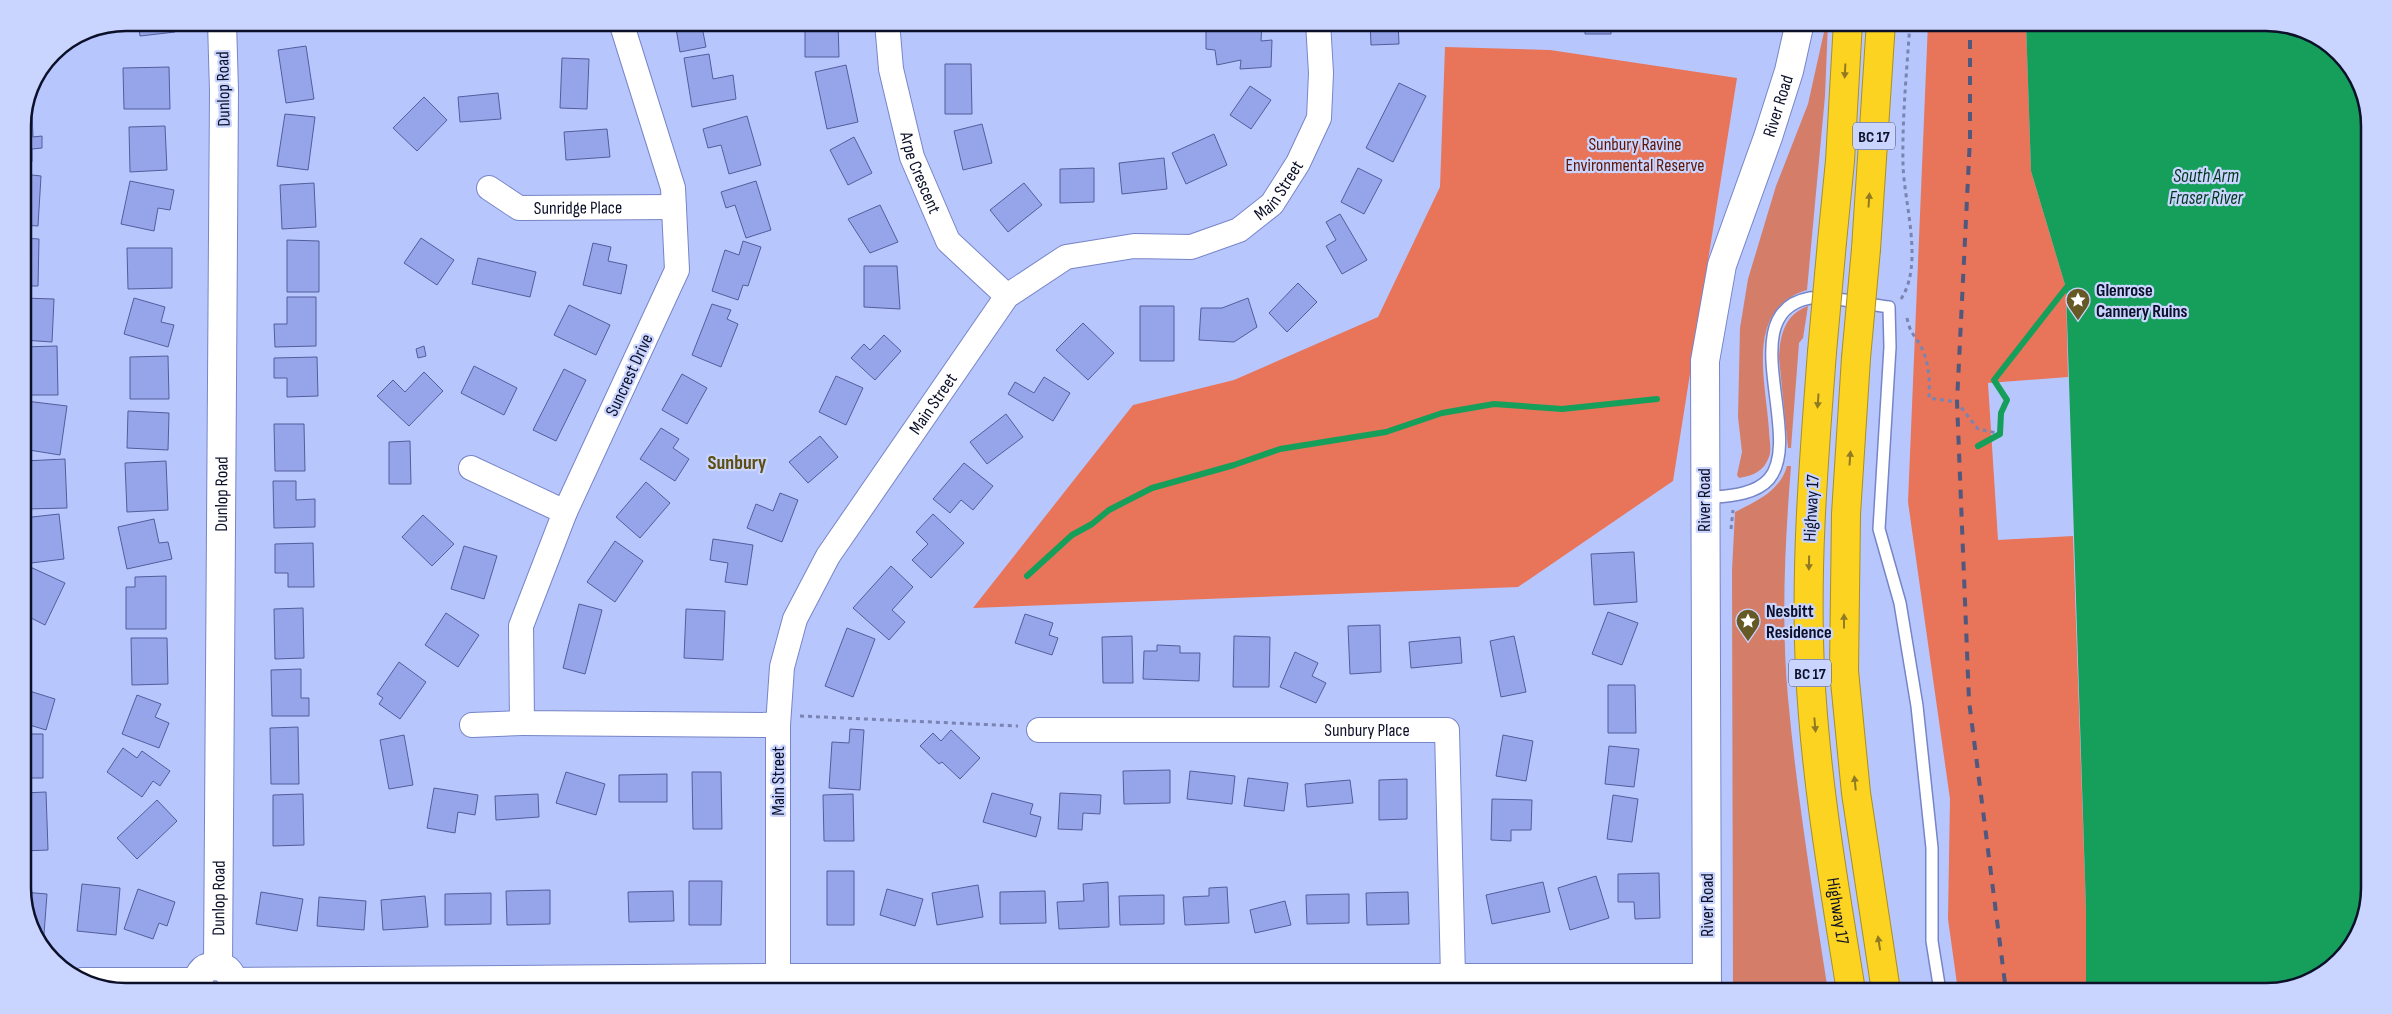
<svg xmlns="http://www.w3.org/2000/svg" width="2392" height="1014" viewBox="0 0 2392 1014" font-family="'Sofia Sans Condensed',sans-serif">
	<rect width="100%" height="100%" fill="#b8c6fe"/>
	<!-- green -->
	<path fill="#d47e6a" d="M1826 23H1828L1825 96 1807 290C1744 309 1766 381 1769 430 1769 438 1772 449 1769 457 1764 471 1753 476 1739 478L1737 475 1742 452 1738 417 1740 328 1748 279 1776 186 1808 104Z
		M1808 306 1803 338 1799 343 1791 448H1788L1779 358C1780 336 1784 315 1808 306Z
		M1787 466H1791C1785 542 1781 621 1788 698 1797 796 1813 894 1828 991H1733L1732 570 1735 512C1757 501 1780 491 1787 466Z"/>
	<!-- forest -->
	<path fill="#e87459" d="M1928 23H2026L2031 171 2066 288 2068 377 1988 383 1998 540 2073 536 2086 910V991H1958L1948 919 1950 799 1908 502Z
		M1445 47 1550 50 1737 78 1673 481 1518 587 973 608 1133 405 1234 380 1378 317 1440 187Z"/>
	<!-- water -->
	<path fill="#159f5b" d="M2266 23 2305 30 2352 68 2369 120V888L2362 927 2324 974 2266 991H2086V910L2066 288 2031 171 2026 23Z"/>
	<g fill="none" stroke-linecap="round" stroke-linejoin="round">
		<!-- stream -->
		<path stroke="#159f5b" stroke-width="6" d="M1978 446 2000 434 2001 413 2007 400 1994 380 2066 288
			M1027 576 1072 535 1092 524 1109 510 1152 488 1234 465 1280 449 1386 432 1442 413 1494 404 1562 409 1657 399"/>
	</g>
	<!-- building -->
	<path fill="#96a5ea" stroke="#525d9c" d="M138 22H174L175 32 140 36Z
		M534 22H573L574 23 534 26Z
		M675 22H701L706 47 680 52Z
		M805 22H838L839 57H805Z
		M1206 22H1262L1261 41 1272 40 1271 67 1240 69 1241 60 1217 65 1215 50 1206 49Z
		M1370 22H1398L1399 44 1371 45Z
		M1585 22H1611V34H1585Z
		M306 46 314 99 286 103 278 50Z
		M709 54 713 79 733 75 736 99 692 107 684 58Z
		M562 58 589 59 587 109 560 108Z
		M945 64H971L972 114H945Z
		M846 65 858 122 827 129 815 72Z
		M169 67 170 109H124L123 68Z
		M1399 83 1426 96 1393 162 1366 148Z
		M1250 86 1271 100 1251 129 1230 115Z
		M31 88V108H26Z
		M498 93 501 119 460 122 458 97Z
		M424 97 447 120 417 151 393 128Z
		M24 113H32L33 137 42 136V148L32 149V162H23Z
		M285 114 315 117 308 170 277 166Z
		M747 116 761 165 729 174 721 145 708 148 703 129Z
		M982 124 992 163 963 170 954 131Z
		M165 126 167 170 130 172 129 127Z
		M607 129 610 157 566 160 564 132Z
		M1214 134 1227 165 1186 184 1172 153Z
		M854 137 872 173 848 185 830 150Z
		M1164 158 1167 189 1122 194 1119 163Z
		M1094 168V202L1060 203V169Z
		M1358 168 1382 180 1364 214 1341 202Z
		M23 174 41 176 38 226 23 225Z
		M130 181 174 190 170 210 158 208 154 231 121 224Z
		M756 181 771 230 746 238 735 205 726 208 721 192Z
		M314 183 316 227 282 229 280 185Z
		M1024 183 1042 205 1008 232 990 210Z
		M880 205 898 242 870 253 848 219Z
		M1340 214 1367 260 1342 274 1326 246 1336 240 1326 222Z
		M23 238 39 239 38 286H23Z
		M421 238 454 260 437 285 404 263Z
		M287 240 319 241V292H287Z
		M743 241 761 247 748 286 743 285 738 300 712 291 725 250 739 255Z
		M593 243 611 247 608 261 627 265 621 294 583 285Z
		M127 248H172V288L128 289Z
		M478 258 536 272 530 297 472 284Z
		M864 266H897L900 309 864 307Z
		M1298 283 1317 302 1287 332 1269 313Z
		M287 297H316V346L275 347 274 324H287Z
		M23 298 54 299 52 342 23 340Z
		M134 298 165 307 161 322 174 325 168 347 124 334Z
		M1248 298 1257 327 1234 342 1199 340 1201 308H1222Z
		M712 304 731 310 727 319 738 324 721 367 692 355Z
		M569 305 610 325 596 355 554 335Z
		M1140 306H1174V361H1140Z
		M1083 323 1114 353 1088 380 1056 350Z
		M884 335 901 351 875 380 851 358 864 344 870 350Z
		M57 346 58 395H23V347Z
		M424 346 426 356 418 358 416 349Z
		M168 356 169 399H130V357Z
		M317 357 318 396 287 397V378H274V358Z
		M474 366 517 388 504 415 461 393Z
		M564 369 586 380 556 441 533 430Z
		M424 372 443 391 409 426 377 396 393 380 405 392Z
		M682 374 707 388 687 424 662 410Z
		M836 376 863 388 846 425 819 412Z
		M1044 377 1070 393 1053 421 1008 394 1015 382 1034 393Z
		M26 401 67 406 60 455 23 449V421Z
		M128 411 169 413 168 450 127 448Z
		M1006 414 1023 437 987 464 970 442Z
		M274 424H304L305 471H275Z
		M661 428 679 439 673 448 689 459 675 481 640 459Z
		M820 436 838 457 808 483 789 462Z
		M410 441 411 484H389V442Z
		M65 459 67 508 26 509 24 461Z
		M166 461 168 510 127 512 125 463Z
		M964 463 993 486 973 510 961 500 950 513 933 499Z
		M273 481H296V500L315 499V527L274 528Z
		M646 482 670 503 640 538 616 517Z
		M780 493 798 500 782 542 747 528 756 504 773 511Z
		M59 514 64 559 23 564V518Z
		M933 514 964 543 931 578 912 560 928 544 916 532Z
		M423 515 454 544 432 566 402 537Z
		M154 519 159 543 168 542 172 559 127 569 118 527Z
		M713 539 753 545 747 585 725 582 728 563 710 560Z
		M615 541 643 561 615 602 587 582Z
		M313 543 314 587H288V573H275V544Z
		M464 546 497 556 484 599 451 589Z
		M1634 552 1637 602 1594 605 1591 554Z
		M26 565 65 583 45 625 23 614V571Z
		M891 566 913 587 892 610 905 622 889 640 853 608Z
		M166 576V629H126V587H135V577Z
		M579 604 602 610 585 674 563 668Z
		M303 608 304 658 275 659 274 609Z
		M686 609 725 611 723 660 684 658Z
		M1608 612 1638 623 1622 665 1592 654Z
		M446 613 479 635 458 667 425 645Z
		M1025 614 1053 623 1049 635 1058 638 1052 655 1015 643Z
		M1380 625 1381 672 1350 674 1348 626Z
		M847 628 875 639 853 697 825 686Z
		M1132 636 1133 683H1103L1102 637Z
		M1234 636 1270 637 1269 687H1233Z
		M1514 636 1526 692 1501 697 1490 641Z
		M1460 637 1462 663 1411 668 1409 642Z
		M131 638H167L168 684 132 685Z
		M1157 645 1180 646V653H1200L1199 681 1143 679 1144 651H1157Z
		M1295 652 1318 663 1312 676 1326 683 1316 703 1280 687Z
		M399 662 426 682 400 719 379 704 383 698 377 694Z
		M301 669V698H309V716H272L271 670Z
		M1608 685H1635L1636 733H1608Z
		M23 689 55 699 46 730 23 723Z
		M137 695 161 704 155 717 169 723 159 748 122 734Z
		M298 727 299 784H271L270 728Z
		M850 729 864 730 860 790 829 788 832 742 849 743Z
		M951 730 980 758 960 779 942 762 939 764 920 746 933 733 941 741Z
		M23 734H43V778H23Z
		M404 735 413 785 389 789 380 740Z
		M1503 735 1533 741 1526 781 1496 776Z
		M1609 746 1639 749 1634 787 1605 784Z
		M123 748 137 758 142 751 170 771 160 786 153 781 142 797 107 772Z
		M1170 770V803L1124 804 1123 771Z
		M1190 771 1235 776 1232 804 1187 799Z
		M566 772 605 784 596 815 556 803Z
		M692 772H721L722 829H693Z
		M667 774V802H619V775Z
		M1248 778 1288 783 1284 811 1244 806Z
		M1407 779V819L1379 820V780Z
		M1350 780 1353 803 1307 807 1305 784Z
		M434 788 478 795 475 815 458 812 455 833 427 828Z
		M46 792 48 850 23 851V793Z
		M992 793 1033 804 1030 814 1041 817 1036 837 983 822Z
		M1060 793 1101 795 1100 814 1083 813 1082 830 1058 829Z
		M303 794 304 845 273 846V795Z
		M538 794 539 817 496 820 495 796Z
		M853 794 854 841H824L823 795Z
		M1613 795 1638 799 1632 842 1607 839Z
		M1492 799 1532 800 1531 830H1511V841L1491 840Z
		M157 800 177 821 137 859 117 838Z
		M827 871H854V925H827Z
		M1659 873 1660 918 1635 919 1634 902H1618V874Z
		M1596 876 1609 918 1570 930 1558 888Z
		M689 881H722L721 925H689Z
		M1108 882 1109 927 1059 929 1057 902 1084 901 1083 884Z
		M1543 882 1550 912 1492 924 1486 895Z
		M82 884 120 888 116 935 77 931Z
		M978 885 983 917 937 925 932 893Z
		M1227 887 1229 923 1185 925 1183 897 1209 896V888Z
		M138 889 175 902 167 926 159 923 153 939 124 929Z
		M887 889 923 899 915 926 880 915Z
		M550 890V924L507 925 506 891Z
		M673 891 674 921 629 922 628 892Z
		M1045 891 1046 923 1000 924V892Z
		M23 892 47 894 44 934H37Z
		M261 892 303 899 297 931 256 924Z
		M1408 892 1409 924 1367 925 1366 893Z
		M491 893V924L445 925V894Z
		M1349 894V923L1307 924 1306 895Z
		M1164 895V924L1120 925 1119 896Z
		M425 896 428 927 383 930 381 900Z
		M319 897 366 901 364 930 317 926Z
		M1285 901 1291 925 1255 933 1250 910Z"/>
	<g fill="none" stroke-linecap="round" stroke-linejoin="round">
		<defs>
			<path id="lane" d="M1704 498C1725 496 1754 496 1769 479 1805 437 1731 312 1810 298 1825 295 1871 305 1889 307L1890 347 1879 529 1900 603 1917 706 1932 848V941L1940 991"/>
			<g id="street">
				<path d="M621 22 673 188 677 270 565 512 521 626 522 723 778 725"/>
				<path id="s1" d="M887 22 891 69 912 157 948 241 1007 296"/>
				<path id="s2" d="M489 188 519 208 674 207"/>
				<path d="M471 468 565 512"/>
				<path d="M472 725 522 723"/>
				<path id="s3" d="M1039 730H1447L1453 976"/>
				<path id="s4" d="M778 976V725L782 667 795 619 828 556 1007 296 1066 257 1134 246 1191 247 1239 230 1272 204 1298 163 1319 118 1321 73 1318 22"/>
				<path d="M82 980H199"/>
				<path d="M231 980 778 976H1708"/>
			</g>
			<g id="secondary">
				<path id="s5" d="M218 966 224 91 222 22"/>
				<path d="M202 991C184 959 245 957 229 991"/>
				<path id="s6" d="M1707 991 1705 361 1722 265 1768 137 1789 71 1800 22"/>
			</g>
			<g id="highway">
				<path d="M1832 242 1840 161 1848 22"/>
				<path d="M1866 249 1881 22"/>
				<path id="s7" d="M1822 352C1814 458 1805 563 1810 669 1815 777 1834 885 1851 991"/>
				<path d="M1856 358 1846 514 1844 671 1856 793 1886 991"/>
			</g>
		</defs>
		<!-- lane casing -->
		<use href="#lane" stroke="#7785c7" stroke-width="14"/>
		<!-- street casing -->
		<use href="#street" stroke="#7785c7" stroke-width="26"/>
		<!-- secondary casing -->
		<use href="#secondary" stroke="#7785c7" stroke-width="30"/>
		<!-- highway casing -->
		<use href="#highway" stroke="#a88f23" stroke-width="30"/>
		<!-- path -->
		<path stroke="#7984b0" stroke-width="3" stroke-dasharray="4 4" stroke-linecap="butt" d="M1901 299C1924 264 1904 204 1903 164 1902 117 1907 69 1910 22
			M1907 318C1910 332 1912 332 1919 343 1929 359 1930 380 1929 398L1957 402 1978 429 1997 433
			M1731 529 1733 510
			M800 716 1018 726"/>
		<!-- lane -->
		<use href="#lane" stroke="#fff" stroke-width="11"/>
		<!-- street -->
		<use href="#street" stroke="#fff" stroke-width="24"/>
		<!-- secondary -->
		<use href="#secondary" stroke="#fff" stroke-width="28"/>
		<!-- highway -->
		<use href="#highway" stroke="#fcd320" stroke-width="28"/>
		<!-- rail -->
		<path stroke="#50587e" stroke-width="4" stroke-dasharray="9 9" stroke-linecap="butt" d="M1970 22V138L1957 402 1969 701 2006 991"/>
		<defs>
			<path id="highway-bridge" d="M1822 352 1832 242
				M1856 358 1866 249"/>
		</defs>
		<!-- highway-bridge casing -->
		<use href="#highway-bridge" stroke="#a88f23" stroke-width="30" stroke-linecap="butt"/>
		<!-- highway-bridge -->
		<use href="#highway-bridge" stroke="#fcd320" stroke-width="28"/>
	</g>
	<!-- one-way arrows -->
	<defs><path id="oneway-solid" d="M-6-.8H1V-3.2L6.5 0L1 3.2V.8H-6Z" transform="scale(1.25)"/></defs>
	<g fill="#907b24">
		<use href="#oneway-solid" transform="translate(1845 71) rotate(93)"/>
		<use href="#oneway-solid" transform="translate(1869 200) rotate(-86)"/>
		<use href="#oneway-solid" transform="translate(1818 401) rotate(94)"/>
		<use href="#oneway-solid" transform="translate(1850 458) rotate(-86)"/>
		<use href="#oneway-solid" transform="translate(1809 563) rotate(91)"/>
		<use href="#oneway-solid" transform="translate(1844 621) rotate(-90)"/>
		<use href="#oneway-solid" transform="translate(1815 725) rotate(85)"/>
		<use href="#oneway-solid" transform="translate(1855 783) rotate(-96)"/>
		<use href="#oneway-solid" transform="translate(1879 943) rotate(-99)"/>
	</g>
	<!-- icons -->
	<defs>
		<symbol id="sight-pin" viewBox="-11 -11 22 30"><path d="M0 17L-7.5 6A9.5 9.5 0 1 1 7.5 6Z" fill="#665925" stroke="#c9d4ff"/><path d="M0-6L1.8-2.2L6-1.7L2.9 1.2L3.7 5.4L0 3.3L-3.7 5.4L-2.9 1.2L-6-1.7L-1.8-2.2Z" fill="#fff"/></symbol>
	</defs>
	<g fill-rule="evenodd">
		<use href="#sight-pin" x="2064" y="286" width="28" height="38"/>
		<use href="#sight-pin" x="1734" y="607" width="28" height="38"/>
	</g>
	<g text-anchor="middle" stroke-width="4.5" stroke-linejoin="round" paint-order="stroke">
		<!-- shield labels -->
		<g fill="#c9d4ff" stroke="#454b69" stroke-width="1">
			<rect x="1853" y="122.5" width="42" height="27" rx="4"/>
			<rect x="1789" y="659.5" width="42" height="27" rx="4"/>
		</g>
		<g font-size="16" font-weight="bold" fill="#0c1029">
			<text x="1874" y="142">BC 17</text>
			<text x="1810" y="679">BC 17</text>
		</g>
		<!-- street labels -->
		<g font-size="18" fill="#0c1029" stroke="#c9d4ff">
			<text transform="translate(223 89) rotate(-91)" y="6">Dunlop Road</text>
			<text dy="6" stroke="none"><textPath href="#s6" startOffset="896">River Road</textPath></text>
			<text dy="6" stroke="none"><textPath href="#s1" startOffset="155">Arpe Crescent</textPath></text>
			<text dy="6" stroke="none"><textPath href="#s4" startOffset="1050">Main Street</textPath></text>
			<text dy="6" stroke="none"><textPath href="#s2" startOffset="95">Sunridge Place</textPath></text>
			<text transform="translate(629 375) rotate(-65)" y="6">Suncrest Drive</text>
			<text dy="6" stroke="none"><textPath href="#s4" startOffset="615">Main Street</textPath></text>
			<text dy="6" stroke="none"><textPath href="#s5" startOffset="472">Dunlop Road</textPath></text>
			<text transform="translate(1704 500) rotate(-90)" y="6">River Road</text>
			<text transform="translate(1811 508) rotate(-87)" y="6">Highway 17</text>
			<text dy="6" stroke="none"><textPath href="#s3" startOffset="328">Sunbury Place</textPath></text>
			<text transform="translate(778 781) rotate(-90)" y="6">Main Street</text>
			<text dy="6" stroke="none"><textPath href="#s5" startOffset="68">Dunlop Road</textPath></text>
			<text transform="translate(1707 905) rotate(-90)" y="6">River Road</text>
			<text dy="6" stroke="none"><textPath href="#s7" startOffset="561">Highway 17</textPath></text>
		</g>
		<!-- park labels -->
		<g font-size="18" fill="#5d1403" stroke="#c9d4ff">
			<text x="1635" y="150">Sunbury Ravine<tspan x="1635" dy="21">Environmental Reserve</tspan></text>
		</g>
		<!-- poi labels -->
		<g font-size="18" font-weight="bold" fill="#0c1029" stroke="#c9d4ff" text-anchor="start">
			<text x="2096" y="296">Glenrose<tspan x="2096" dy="21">Cannery Ruins</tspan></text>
			<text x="1766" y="617">Nesbitt<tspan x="1766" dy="21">Residence</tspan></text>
		</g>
		<!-- water labels -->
		<g font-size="19" font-style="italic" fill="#02371b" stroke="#c9d4ff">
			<text x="2206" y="182">South Arm<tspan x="2206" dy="22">Fraser River</tspan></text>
		</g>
		<!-- quarter labels -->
		<g font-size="20" font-weight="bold" fill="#5d4e10" stroke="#c9d4ff">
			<text x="737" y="469">Sunbury</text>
		</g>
	</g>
	<!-- crop -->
	<path d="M0 0H2392V1014H0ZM126 31H2266A95 95 0 0 1 2361 126V888A95 95 0 0 1 2266 983H126A95 95 0 0 1 31 888V126A95 95 0 0 1 126 31Z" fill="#c9d4ff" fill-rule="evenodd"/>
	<path fill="none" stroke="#0c1029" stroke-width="2.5" d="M126 31H2266A95 95 0 0 1 2361 126V888A95 95 0 0 1 2266 983H126A95 95 0 0 1 31 888V126A95 95 0 0 1 126 31Z"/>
</svg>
